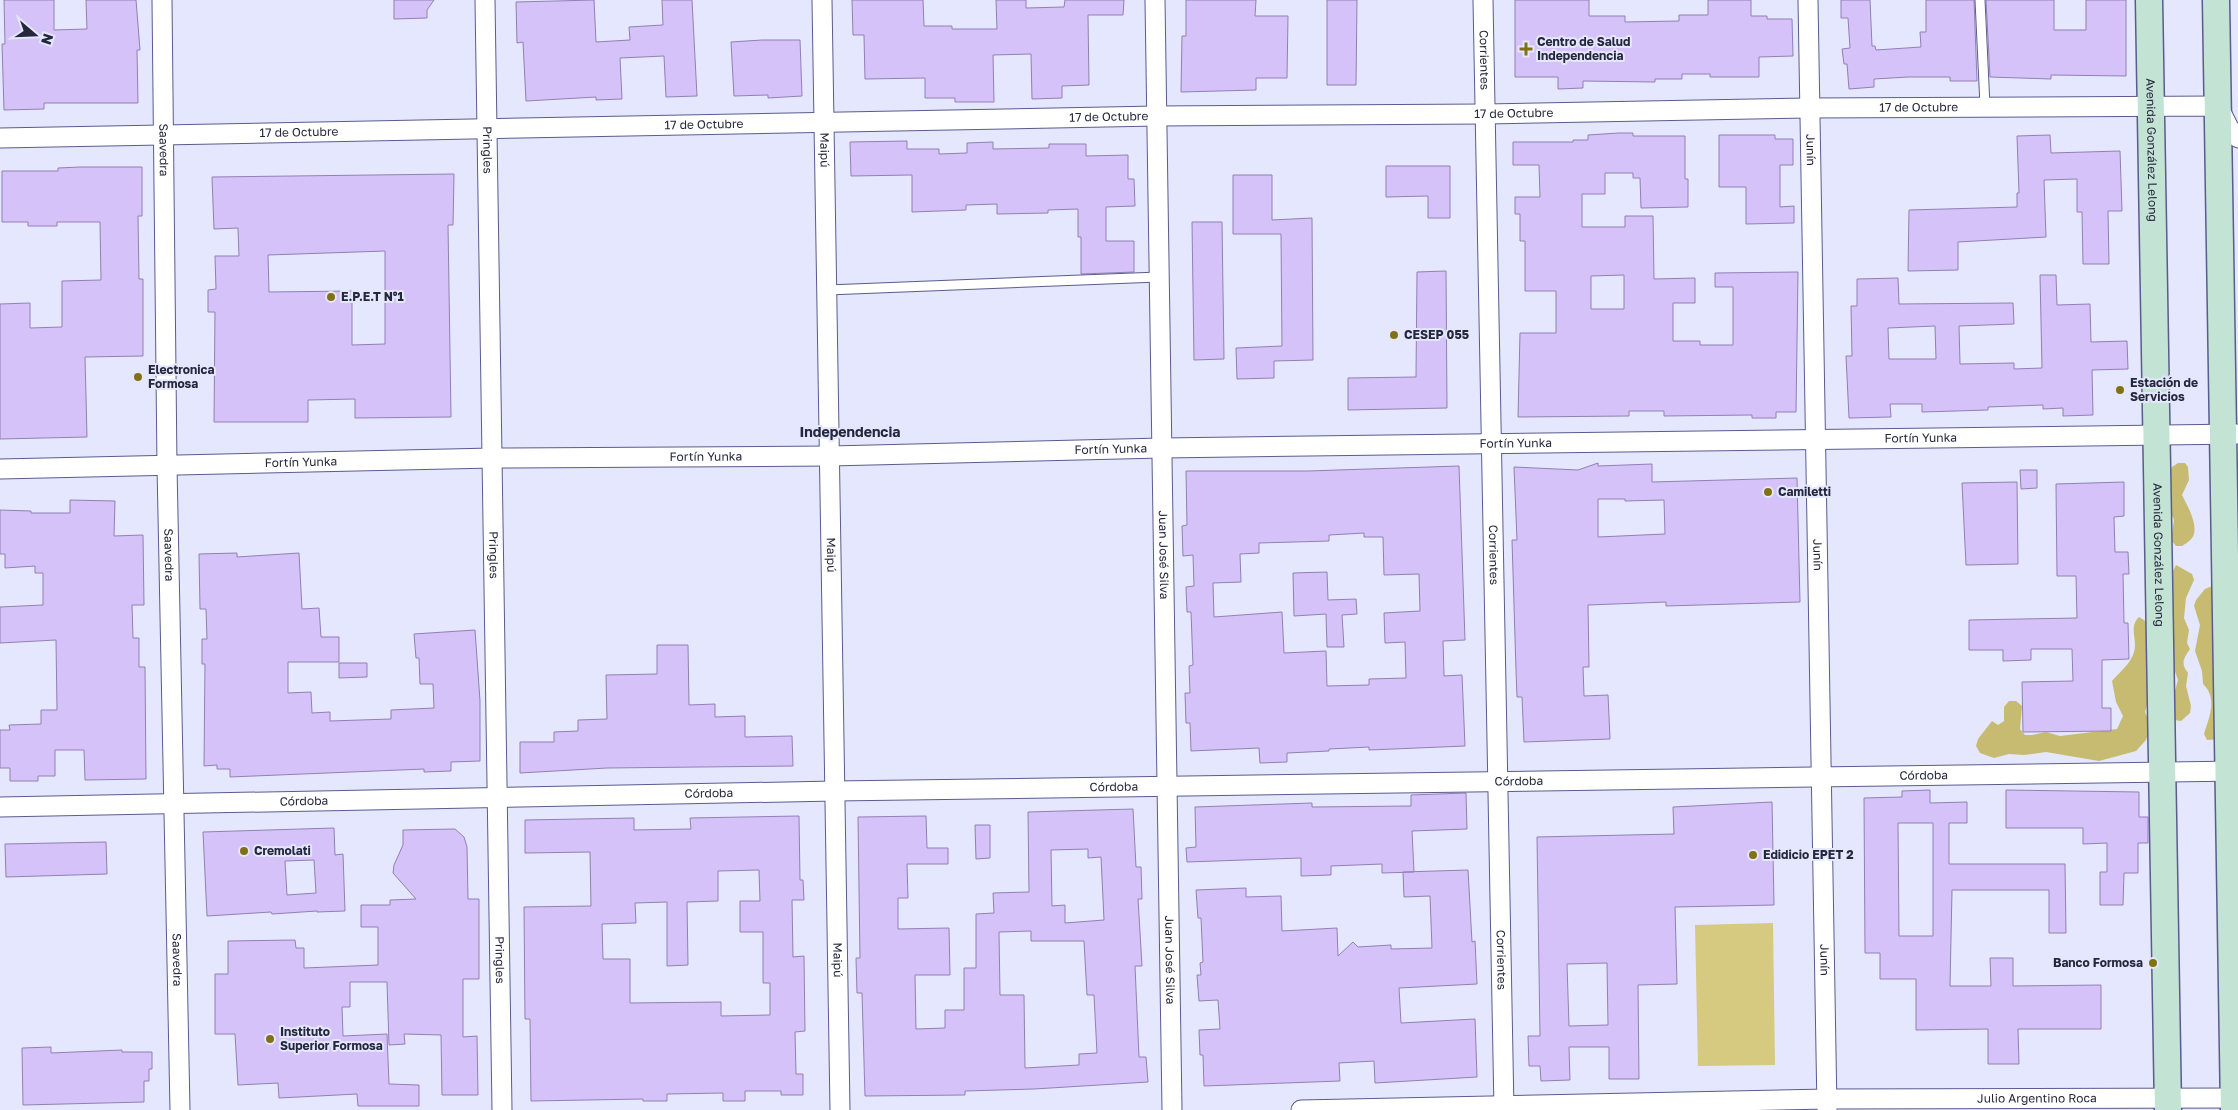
<svg xmlns="http://www.w3.org/2000/svg" width="2238" height="1110" viewBox="0 0 2238 1110" font-family="'Golos Text',sans-serif">
	<rect width="100%" height="100%" fill="#e4e7fe"/>
	<!-- green -->
	<path fill="#d5ca80" d="M1773 923 1775 1065 1698 1066 1695 925Z"/>
	<!-- forest -->
	<path fill="#c7bb71" d="M2178 463H2185L2188 467 2189 480 2182 495C2187 505 2200 527 2192 538 2190 541 2185 544 2182 546H2176L2171 540 2174 520 2166 501 2165 486 2172 467Z
		M2176 565 2192 574 2194 580 2186 598 2184 618 2189 630 2187 643 2190 649C2184 658 2180 663 2188 673L2186 686 2191 706 2190 713 2181 721 2174 720 2170 708 2178 680 2165 643 2173 617 2169 590 2173 571Z
		M2217 584 2221 739 2207 740 2204 734C2209 718 2218 698 2203 684L2202 671 2195 651 2200 625 2194 606 2196 600 2205 589Z
		M2139 617 2152 625 2154 683 2145 712 2151 726 2146 740 2136 751 2099 761 2046 752 2024 755 2009 754 1994 758 1980 753 1976 746 1978 739 1992 721 1998 725 2004 721V707L2009 701H2016L2022 706 2020 729 2025 735H2032L2046 732 2060 736 2117 729 2123 716 2116 702 2112 681C2120 672 2131 663 2134 652 2138 639 2128 628 2139 617Z"/>
	<!-- building -->
	<path fill="#d5c2f9" stroke="#9280b3" fill-rule="evenodd" d="M4 0H54V30L87 29 86 0H136L140 50H137L138 103H44V109L4 110 2 44H5Z
		M394 0H434L427 10V18L394 19Z
		M594 0 596 42 630 40 629 27 663 25 662 0H692L697 96 666 97 664 56 620 58 622 99 596 100V97L526 101 523 42 517 43 516 2Z
		M852 0H923L924 26H952V29H997L996 0H1026V8L1064 7 1065 0H1124L1123 15H1088L1089 85 1062 86V98L1032 99 1031 54 993 55 994 102H955V98H925V78L865 79 864 35H853Z
		M1186 0H1256L1255 16H1288L1287 78H1256V90L1181 92 1182 36H1186Z
		M1327 0H1357L1356 85H1327Z
		M1515 0H1589V16H1625V22L1679 21V15H1708V0H1751V16H1767V19H1792L1793 56 1759 57V77H1710V74H1682V79H1655V82L1583 81V88L1558 89V77H1515Z
		M1841 0H1870L1872 46H1875L1876 50 1921 47 1920 32H1926V0H1974L1977 81H1950V77H1908L1874 79V87L1849 89 1847 64H1844L1842 49 1850 48 1848 18H1841Z
		M1986 0H2054V30H2086V0H2126V76L2051 75V79L1990 77Z
		M762 40H800L802 96 768 98V95L734 96 731 42Z
		M1619 133H1633V136H1685V179H1688V207L1641 208 1640 178H1633V173H1605V194H1582V227H1625V216H1653L1654 279 1695 278V303H1673V341H1700V345H1733V287H1715V273L1798 272 1796 412H1776V418H1752V415L1664 416V411H1629V416L1518 417 1520 333H1556V291H1525V241H1520V214H1515V197H1540L1539 165H1513V142H1573V140H1588V135ZM1624 275V309H1591V276Z
		M1719 135H1775V139H1793V165H1780V207L1794 206V223L1746 224V187H1719Z
		M2050 135 2051 153 2120 151 2122 211H2108L2109 264H2083L2082 212H2077V179L2044 180 2046 237 1958 242V270L1908 271 1909 210 2017 207V193H2019L2017 136Z
		M907 141V149H939V154L967 153V143L993 142V149L1049 148V144H1086V156L1128 155V179H1134L1135 206 1106 207V241H1134V272L1081 274V237H1078V209L1048 210V213L997 214V204L966 205V210L912 212V175L851 176 850 142Z
		M1386 166H1450V218H1428V196L1386 197Z
		M80 167H142V216H138L139 279H143V356L85 357 87 437 0 439V304L30 303V328L62 327V281L101 280 100 222H57V226H28V222H2V171H58V168Z
		M454 174 453 225H448L451 417 355 418V399L308 400V422H214L215 312H208V290L216 289 215 256H239L238 228 214 229 212 177ZM385 251V344L352 345V291L269 292 268 255Z
		M1233 175H1272V220L1312 218 1313 360 1274 361V378L1237 379 1236 348 1282 346 1281 234H1233Z
		M1192 222H1222L1224 359 1194 360Z
		M1446 271 1447 408 1348 410V378L1416 377 1417 272Z
		M2040 275H2056L2057 305 2090 304 2091 342 2127 341 2128 369 2092 370 2093 415 2063 416V408L2043 409V405L1988 407V410L1922 412V404H1890L1891 417 1849 418 1846 356H1852L1851 306H1857V279L1898 278 1899 304 2013 303 2014 324 1959 326 1960 364 2014 363V369L2042 368ZM1935 326 1936 359H1889L1888 328Z
		M1598 463V466L1652 464V482L1797 478 1800 602 1666 606V602L1588 605 1589 667H1583L1584 696 1608 695 1610 739 1524 742 1522 697H1517L1516 670 1512 540H1517L1514 467 1578 470ZM1598 499H1625V501L1664 500 1665 534 1598 537Z
		M1459 466 1465 640 1443 641 1444 676 1462 675 1465 746 1369 750V747L1329 749V751L1287 753V762L1260 763 1259 748 1191 751 1190 723H1186L1185 693H1190L1189 666 1193 665 1191 612H1187L1186 587 1194 586 1193 555 1183 556 1182 526 1187 525 1186 471H1308ZM1364 533V537H1383L1384 575 1419 574 1420 611 1384 613 1385 643 1405 642 1406 678 1369 679V685L1327 686 1326 651 1284 653 1282 612 1214 617 1213 583 1241 582 1240 554 1259 553V543L1329 541V535Z
		M2020 470H2037V488L2021 489Z
		M2017 482 2018 564 1966 565 1962 483Z
		M2124 482V516L2114 517 2115 552H2128L2129 574H2123L2124 623H2128L2129 659 2102 660V708H2111V731L2023 732 2022 682 2073 681 2072 649H2031V660L2003 661V650H1969V620L2077 618 2076 576H2057L2056 484Z
		M70 500 115 501 114 536 143 535 144 605H132L133 638H139V667H145L146 779 85 780 84 750H55V776H38V781H10V768H0V730H10L9 725 41 724V710H57L56 640 0 643V607L43 605V573H35V566L5 568V554H0V510L31 511V513H70Z
		M237 553V557L299 553 302 609 319 608 321 637H339V662H288V693L311 692 312 713 330 712V721L391 719V710L434 708 433 684H420L419 658H416L414 634 475 630 480 701V761L451 762V771L424 772V769L230 777V769H217V765L204 766 205 664H202V639H207L206 609H200L199 554Z
		M1327 572 1328 600 1356 599 1357 614 1342 615 1344 647H1327L1326 614 1294 616 1293 573Z
		M657 645H688L689 705 715 704V717L745 716V737L792 736 793 766 607 768 520 773V742H554V732L578 731V720L607 719 606 675 657 674Z
		M339 663H367V677L339 678Z
		M1930 790V803L1967 802V823H1949V864H2065L2066 933H2049V890H1952L1950 986H1991L1990 958H2013V986L2101 985V1029H2018L2019 1064H1988V1029L1916 1030V979H1880V953H1865L1864 798 1902 797V791ZM1898 823H1933V936H1899Z
		M2006 790 2139 792V817H2148V843H2138V873H2124L2123 905H2100V872H2107V843L2083 844V828H2006Z
		M1466 793 1467 829 1412 831 1414 872 1382 873V864L1331 866V875L1301 876V858L1187 862 1186 848 1196 847 1195 807 1312 803V807L1411 806V795Z
		M1772 802 1774 905 1675 907 1677 984 1638 985 1639 1079H1609V1047H1569L1570 1080 1541 1081 1540 1066H1529L1528 1036H1540L1537 837 1674 834 1673 807ZM1607 963 1608 1025 1569 1026 1567 964Z
		M1133 809 1136 867H1141L1142 899H1138L1142 966H1135L1139 1057H1146L1148 1082 1034 1089 965 1091V1095L865 1096 862 993H857L856 958H860L858 817 926 816 927 848H948V864H907L908 898H898V929L949 928 950 975H915L916 1029 945 1028V1010H964V968H976V914L994 913 993 893 1029 892 1028 812ZM1088 849V858L1101 857 1104 920 1065 923V905L1052 906 1051 850ZM1031 931V941H1084L1087 995H1094L1097 1053 1079 1054V1065L1025 1068 1024 995H1000L999 932Z
		M799 816 800 880H803L804 900H792L793 957 804 956 805 1031 795 1032 796 1074H803V1095H781V1091H745V1101H723V1093L667 1094V1101H643V1099L531 1101 530 1019H525L524 907 591 906 590 852 525 853V820L634 818V830L691 829 690 818ZM759 870 760 901H740V932H763V983H770V1015L721 1016V1002L630 1003V959H603L602 924 636 923 635 903 667 902V966L688 965 687 902 718 901V871Z
		M975 825H990V858L976 859Z
		M334 828 335 855 343 854 345 911 317 912V911L272 914 271 912 207 916 203 832ZM314 860 316 893 287 895 285 861Z
		M455 829 464 837 467 847 468 899H479V979H463V1037L477 1036 478 1095H442L441 1035 404 1034 405 1044 389 1045 387 982H350V1007H342L343 1036 387 1034 389 1084 419 1085V1106H358L357 1094 279 1098 278 1083 238 1085 235 1034H215V974H228V941L295 940 296 948H304V968L378 965V927H361V905H390V900L416 899 393 873 394 865 403 845V830Z
		M106 842 107 874 6 877 5 844Z
		M1468 870 1472 942 1475 941 1477 984 1399 988 1401 1023 1475 1019 1477 1077 1375 1083 1374 1061 1339 1063 1340 1081 1204 1086 1203 1055H1200L1199 1030 1220 1029 1218 1000 1199 1001 1197 975H1201L1200 963 1203 962 1201 918H1198L1196 890 1246 888V897L1281 896 1282 931 1337 928 1338 956 1353 942 1358 947 1391 945V949L1432 948 1430 896 1404 897 1403 872Z
		M51 1047V1053L122 1050V1052H152V1069H149V1081H144V1102L23 1105 22 1048Z"/>
	<g fill="none" stroke-linecap="round" stroke-linejoin="round">
		<defs>
			<path id="lane" d="M1980 0 1985 106
				M827 290 1159 277"/>
			<g id="street">
				<path id="s1" d="M162 0 167 466 180 1110"/>
				<path id="s2" d="M485 0 502 1110"/>
				<path id="s3" d="M822 0 840 1110"/>
				<path id="s4" d="M1155 0 1172 1110"/>
				<path id="s5" d="M1483 0 1504 1110"/>
				<path id="s6" d="M1808 0 1827 1110"/>
				<path id="s7" d="M0 138 1157 116 1486 114 1809 108 2218 106 2229 128 2238 138"/>
				<path id="s8" d="M0 469 493 458 830 456 1162 448 2238 434"/>
				<path id="s9" d="M0 807 835 791 2238 771"/>
				<path id="s10" d="M1301 1110 1827 1099 2238 1098"/>
			</g>
			<g id="secondary">
				<path id="s11" d="M2149 0 2168 1110"/>
				<path d="M2216 0 2234 1110"/>
			</g>
		</defs>
		<!-- lane casing -->
		<use href="#lane" stroke="#595c8d" stroke-width="11"/>
		<!-- street casing -->
		<use href="#street" stroke="#595c8d" stroke-width="21"/>
		<!-- secondary casing -->
		<use href="#secondary" stroke="#595c8d" stroke-width="29"/>
		<!-- lane -->
		<use href="#lane" stroke="#fff" stroke-width="9"/>
		<!-- street -->
		<use href="#street" stroke="#fff" stroke-width="19"/>
		<!-- secondary -->
		<use href="#secondary" stroke="#c3e3d4" stroke-width="26"/>
	</g>
	<!-- markers -->
	<g fill="#807214" stroke="#e4e7fe" stroke-width="2">
		<path d="M1523.5 41.5h5v5h5v5h-5v5h-5v-5h-5v-5h5z"/>
		<circle cx="331" cy="297" r="5"/>
		<circle cx="1394" cy="335" r="5"/>
		<circle cx="138" cy="377" r="5"/>
		<circle cx="2120" cy="390" r="5"/>
		<circle cx="1768" cy="492" r="5"/>
		<circle cx="244" cy="851" r="5"/>
		<circle cx="1753" cy="855" r="5"/>
		<circle cx="2153" cy="963" r="5"/>
		<circle cx="270" cy="1039" r="5"/>
	</g>
	<g text-anchor="middle" stroke-width="4" stroke-linejoin="round" paint-order="stroke">
		<!-- poi labels -->
		<g font-size="12" font-weight="bold" fill="#25273c" stroke="#e4e7fe" text-anchor="start">
			<text x="1537" y="46">Centro de Salud<tspan x="1537" dy="14">Independencia</tspan></text>
			<text x="341" y="301">E.P.E.T N°1</text>
			<text x="1404" y="339">CESEP 055</text>
			<text x="148" y="374">Electronica<tspan x="148" dy="14">Formosa</tspan></text>
			<text x="2130" y="387">Estación de<tspan x="2130" dy="14">Servicios</tspan></text>
			<text x="1778" y="496">Camiletti</text>
			<text x="254" y="855">Cremolati</text>
			<text x="1763" y="859">Edidicio EPET 2</text>
			<text x="2143" y="967" text-anchor="end">Banco Formosa</text>
			<text x="280" y="1036">Instituto<tspan x="280" dy="14">Superior Formosa</tspan></text>
		</g>
		<!-- street labels -->
		<g font-size="12" fill="#25273c" stroke="#e4e7fe">
			<text dy="4" stroke="none"><textPath href="#s5" startOffset="60">Corrientes</textPath></text>
			<text dy="4" stroke="none"><textPath href="#s7" startOffset="1919">17 de Octubre</textPath></text>
			<text dy="4" stroke="none"><textPath href="#s7" startOffset="1514">17 de Octubre</textPath></text>
			<text dy="4" stroke="none"><textPath href="#s7" startOffset="1109">17 de Octubre</textPath></text>
			<text dy="4" stroke="none"><textPath href="#s7" startOffset="704">17 de Octubre</textPath></text>
			<text dy="4" stroke="none"><textPath href="#s7" startOffset="299">17 de Octubre</textPath></text>
			<text dy="4" stroke="none"><textPath href="#s1" startOffset="150">Saavedra</textPath></text>
			<text dy="4" stroke="none"><textPath href="#s2" startOffset="150">Pringles</textPath></text>
			<text dy="4" stroke="none"><textPath href="#s3" startOffset="150">Maipú</textPath></text>
			<text dy="4" stroke="none"><textPath href="#s6" startOffset="150">Junín</textPath></text>
			<text dy="4" stroke="none"><textPath href="#s11" startOffset="150">Avenida González Lelong</textPath></text>
			<text dy="4" stroke="none"><textPath href="#s8" startOffset="1921">Fortín Yunka</textPath></text>
			<text dy="4" stroke="none"><textPath href="#s8" startOffset="1516">Fortín Yunka</textPath></text>
			<text dy="4" stroke="none"><textPath href="#s8" startOffset="1111">Fortín Yunka</textPath></text>
			<text dy="4" stroke="none"><textPath href="#s8" startOffset="706">Fortín Yunka</textPath></text>
			<text dy="4" stroke="none"><textPath href="#s8" startOffset="301">Fortín Yunka</textPath></text>
			<text dy="4" stroke="none"><textPath href="#s1" startOffset="555">Saavedra</textPath></text>
			<text dy="4" stroke="none"><textPath href="#s2" startOffset="555">Pringles</textPath></text>
			<text dy="4" stroke="none"><textPath href="#s3" startOffset="555">Maipú</textPath></text>
			<text dy="4" stroke="none"><textPath href="#s4" startOffset="555">Juan José Silva</textPath></text>
			<text dy="4" stroke="none"><textPath href="#s5" startOffset="555">Corrientes</textPath></text>
			<text dy="4" stroke="none"><textPath href="#s6" startOffset="555">Junín</textPath></text>
			<text dy="4" stroke="none"><textPath href="#s11" startOffset="555">Avenida González Lelong</textPath></text>
			<text dy="4" stroke="none"><textPath href="#s9" startOffset="1924">Córdoba</textPath></text>
			<text dy="4" stroke="none"><textPath href="#s9" startOffset="1519">Córdoba</textPath></text>
			<text dy="4" stroke="none"><textPath href="#s9" startOffset="1114">Córdoba</textPath></text>
			<text dy="4" stroke="none"><textPath href="#s9" startOffset="709">Córdoba</textPath></text>
			<text dy="4" stroke="none"><textPath href="#s9" startOffset="304">Córdoba</textPath></text>
			<text dy="4" stroke="none"><textPath href="#s1" startOffset="960">Saavedra</textPath></text>
			<text dy="4" stroke="none"><textPath href="#s2" startOffset="960">Pringles</textPath></text>
			<text dy="4" stroke="none"><textPath href="#s3" startOffset="960">Maipú</textPath></text>
			<text dy="4" stroke="none"><textPath href="#s4" startOffset="960">Juan José Silva</textPath></text>
			<text dy="4" stroke="none"><textPath href="#s5" startOffset="960">Corrientes</textPath></text>
			<text dy="4" stroke="none"><textPath href="#s6" startOffset="960">Junín</textPath></text>
			<text dy="4" stroke="none"><textPath href="#s10" startOffset="736">Julio Argentino Roca</textPath></text>
		</g>
		<!-- neighbourhood labels -->
		<g font-size="14" font-weight="bold" fill="#25273c" stroke="#e4e7fe">
			<text x="850" y="437">Independencia</text>
		</g>
	</g>
	<!-- north arrow -->
	<g transform="translate(35 35) rotate(109)" stroke="#e4e7fe" stroke-width="4" paint-order="stroke">
	<path d="M0-4L9 19L0 12L-9 19Z" fill="#25273c"/>
	<text y="-8" font-size="14" font-weight="bold" text-anchor="middle" fill="#25273c">N</text>
	</g>
</svg>
